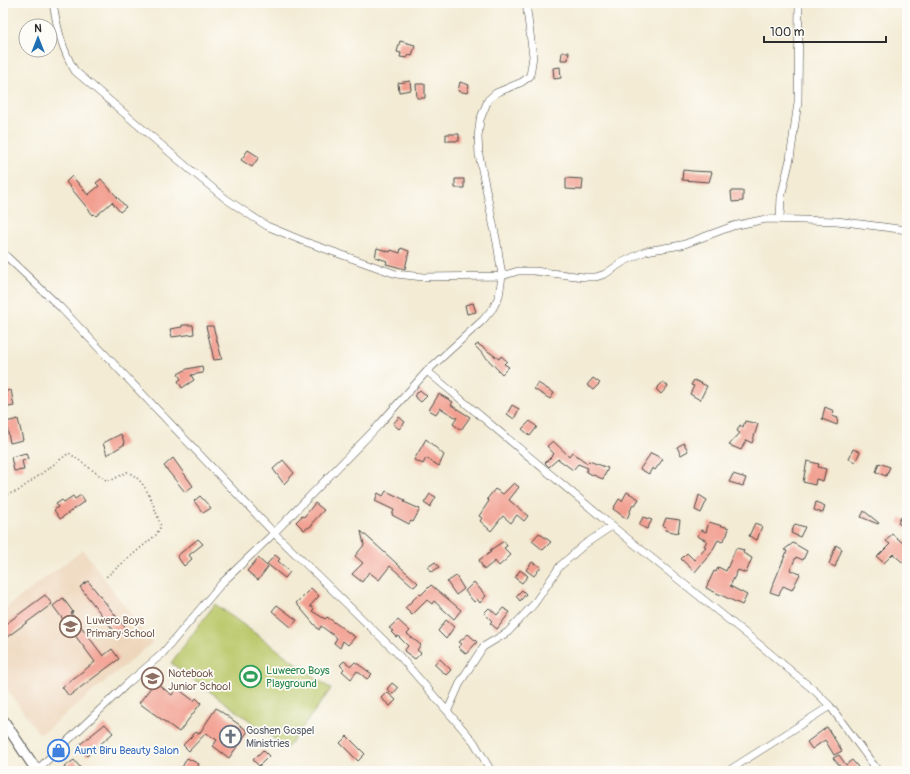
<svg xmlns="http://www.w3.org/2000/svg" width="910" height="774" viewBox="0 0 910 774" font-family="Pangolin,sans-serif">
	<rect width="100%" height="100%" fill="#fdfcf7"/>
	<filter id="ink" filterUnits="userSpaceOnUse"><feTurbulence type="fractalNoise" baseFrequency=".025" numOctaves="2"/><feDisplacementMap in="SourceGraphic" scale="8" xChannelSelector="R" yChannelSelector="G"/><feConvolveMatrix kernelMatrix="1 2 1 2 8 2 1 2 1" color-interpolation-filters="sRGB"/></filter>
	<filter id="wash" filterUnits="userSpaceOnUse"><feTurbulence type="fractalNoise" baseFrequency=".012" numOctaves="4" result="noise"/><feDisplacementMap in="SourceGraphic" scale="16" xChannelSelector="R" yChannelSelector="G"/><feGaussianBlur stdDeviation="0.9" result="paint"/><feColorMatrix in="noise" values="0 0 0 0 0 0 0 0 0 0 0 0 0 0 0 0 0 1.4 0 .05"/><feComposite in="paint" operator="in"/></filter>
	<g filter="url(#wash)">
		<rect width="100%" height="100%" fill="#f3ebd4"/>
		<!-- built -->
		<path fill="#eed6bb" d="M83 550 152 643 40 735 3 684V610Z"/>
		<!-- green -->
		<path fill="#bac768" stroke="#72794a" d="M215 604 331 689 287 748 171 663Z"/>
		<g id="blocks">
			<!-- building -->
			<path fill="#f29f90" d="M400 41 415 45 412 56 409 55 407 58 400 57 401 53 397 52Z
				M562 52H569L568 60H561Z
				M560 67 561 78 554 79 553 68Z
				M410 81 411 90 399 92 398 83Z
				M460 82 469 85 467 93 458 91Z
				M416 84H425V98H417Z
				M446 134H459V141H446Z
				M248 150 259 157 252 167 241 160Z
				M683 170 692 171 712 172 709 182 682 180Z
				M72 176 88 195 99 186 96 183 101 179 126 207 120 212 112 202 96 216 94 214 93 215 66 182Z
				M566 178 583 179 582 190 566 189Z
				M455 179H464V188H455Z
				M731 191H743V201L732 202Z
				M377 248 390 252 391 250 400 253 401 248 409 251 405 269 386 264 387 261 375 257Z
				M473 303 476 312 467 314 465 305Z
				M182 325H193L194 334 172 337 170 329 182 327Z
				M206 326H213L222 359 214 360Z
				M478 344 499 359 501 356 507 361 504 364 509 367 502 374 475 346Z
				M202 366 203 373 191 375 194 380 182 388 178 381 181 379 178 374 187 369Z
				M593 378 600 383 593 390 587 385Z
				M694 380 707 386 700 400 690 394 694 386 691 385Z
				M663 382 668 386 661 394 656 389Z
				M538 383 554 393 550 399 534 389Z
				M11 390 14 406 3 408V392Z
				M420 390 427 396 421 402 414 396Z
				M439 394 453 402 451 405 470 417 461 430 453 424 457 418 440 408 436 414 429 410Z
				M512 405 519 409 514 419 507 414Z
				M825 407 834 411 832 416 838 418 837 425 822 419Z
				M399 417 405 422 399 429 393 424Z
				M18 419 23 440 10 443 6 422Z
				M530 421 537 427 530 436 522 429Z
				M745 421 758 424 752 443 746 440 741 450 729 445 740 433 737 431 740 425 743 427Z
				M121 434 125 444 107 455 103 443Z
				M426 439 444 455 439 466 426 458 423 464 414 460Z
				M553 441 569 456 572 452 587 463 589 461 608 468 603 479 586 472 588 468 578 464 573 470 558 459 549 467 545 463 554 454 547 446Z
				M684 443 688 451 681 455 677 447Z
				M853 449 860 452 855 462 849 459Z
				M26 453 28 459 22 460 24 470 14 471 11 457Z
				M651 453 663 459 655 470 652 468 649 474 640 469Z
				M173 458 193 486 185 492 164 466Z
				M283 460 294 473 284 484 273 469Z
				M807 461 819 464 818 467 826 469 823 481 816 479 815 485 803 482Z
				M879 463 890 467 886 476 876 472Z
				M733 474 746 478 743 486 729 482Z
				M514 483 519 487 509 500 528 516 524 521 517 515 511 523 503 516 491 531 480 521 482 518 479 516 489 501 487 499 495 489 503 494Z
				M386 491 405 500 404 502 420 509 413 522 411 521 409 524 392 515 394 510 375 501 378 493 383 496Z
				M627 492 639 499 635 505 633 504 627 519 613 509 619 499 622 501Z
				M430 494 436 497 430 507 424 503Z
				M81 495 85 501 60 519 54 510 58 507 56 504 62 500 64 502 73 496 75 499Z
				M699 495 707 500 701 513 695 510Z
				M200 496 211 508 203 513 194 501Z
				M816 502 825 506 823 513 814 510Z
				M315 503 324 510 312 523 313 525 304 530 296 522 302 516 304 517Z
				M864 511 879 523 878 524 861 517Z
				M643 517 652 520 647 529 639 525Z
				M901 517 907 521V529L898 523Z
				M666 518 680 520 678 533 665 530 666 527 663 526Z
				M709 522 729 528 727 535 722 542 718 540 711 553 695 572 681 559 687 553 694 560 706 547 704 546 707 541 697 536 701 530 706 532Z
				M755 523 762 526 757 540 749 536Z
				M795 524 805 527 800 537 791 533Z
				M361 531 418 583 414 587 390 566 379 580 369 572 362 582 352 574 363 563 355 556 364 545Z
				M539 533 551 542 543 550 532 541Z
				M892 534 903 543 907 536V566L893 554 884 563 877 557 890 544 886 541Z
				M198 539 203 544 189 555 192 559 184 566 177 556Z
				M504 541 507 546 504 548 511 555 499 566 495 561 484 570 479 560 491 552 490 550Z
				M793 543 807 551 803 560 796 557 790 570 800 574 792 590 783 586 779 595 770 592 787 551 784 550Z
				M836 545 842 549 835 567 829 564Z
				M736 548 744 550 743 553 752 558 746 573 738 570 730 586 747 595 742 605 706 588 714 571 716 572 718 567 726 571Z
				M275 555 280 559 278 561 290 572 285 578 267 564Z
				M258 558 268 567 258 580 247 571Z
				M435 562 439 567 432 572 428 567Z
				M532 562 541 567 534 576 526 570Z
				M520 570 528 576 522 583 515 578Z
				M456 576 464 589 456 595 447 582Z
				M88 581 127 630 118 636 80 587Z
				M474 582 486 596 480 603 477 599 474 602 465 591Z
				M431 585 461 610 454 619 434 601 432 604 427 600 412 615 405 608 419 594 421 595Z
				M311 588 319 596 310 606 314 609 312 611 325 619 327 617 355 637 348 645 343 641 340 648 334 643 337 638 321 626 319 630 296 603Z
				M522 590 526 594 520 601 516 596Z
				M45 595 52 604 3 640V626Z
				M63 598 73 612 71 613 103 656 112 649 119 659 69 696 62 687 95 662 53 606Z
				M277 605 297 620 291 627 272 611Z
				M489 608 497 615 503 608 510 612 497 629 490 623 492 621 484 613Z
				M398 620 410 631 407 634 421 645 417 650 421 653 415 659 404 651 408 646 398 636 396 637 391 632 393 631 389 628Z
				M446 620 454 627 446 639 438 631Z
				M468 634 477 642 466 654 458 647 462 644 459 642Z
				M440 659 451 670 446 675 434 664Z
				M344 661 351 666 355 662 372 674 367 679 357 671 351 679 342 671 344 669 340 665Z
				M155 682 172 695 177 688 194 701 196 698 201 703 179 732 139 703Z
				M392 683 398 688 393 694 387 689Z
				M387 692 396 700 390 706 381 698Z
				M216 708 248 731 229 758 213 746 217 740 206 733 189 751 183 745 196 732 199 734Z
				M105 724 113 733 87 756 78 746Z
				M827 727 842 751 834 755 825 740 812 749 807 742Z
				M347 736 365 754 358 761 340 743Z
				M263 750 269 756 259 766 253 760Z
				M839 755 846 765 852 760 858 767 854 771H840L842 768 833 758Z
				M187 758 199 764 196 771H180Z
				M74 760 83 771H67L64 767Z"/>
		</g>
	</g>
	<g filter="url(#ink)">
		<use href="#blocks" fill-opacity="0" stroke="#494844" stroke-width="1"/>
		<g fill="none" stroke-linecap="round" stroke-linejoin="round">
			<defs>
				<path id="street" d="M53 3C57 27 62 50 75 71L187 167 226 199 247 213 267 226 303 241 396 274 423 277 502 276 518 271H534L584 277H596L605 274 623 262 646 251 682 245 733 226 766 219 837 221 907 230
					M780 219 781 197 790 159 798 102 799 3
					M3 253 60 307 274 533 396 652 474 742 491 771
					M427 371 612 526 760 645 816 692 830 706 878 771
					M448 710 461 681 483 647 508 632 534 604 560 566 585 544 612 526
					M37 770 128 683 162 654 222 583 274 533 378 426 427 371 483 320 493 308 499 296 502 276 497 243 479 155 478 137 480 120 488 100 496 93 522 82 530 76 533 56 526 3
					M728 771 830 706"/>
				<path id="primary" d="M3 720 37 771"/>
			</defs>
			<!-- street casing -->
			<use href="#street" stroke="#494844" stroke-width="8"/>
			<!-- primary casing -->
			<use href="#primary" stroke="#494844" stroke-width="12"/>
			<!-- path -->
			<path stroke="#494844" stroke-width="1.5" stroke-dasharray="1 3" stroke-linecap="butt" d="M3 496 18 491 69 453 106 480H112L127 472C147 479 154 508 161 526L156 535 106 577"/>
			<!-- street -->
			<use href="#street" stroke="#fff" stroke-width="7"/>
			<!-- primary -->
			<use href="#primary" stroke="#fff" stroke-width="10"/>
		</g>
	</g>
	<!-- icons -->
	<defs>
		<symbol id="school-ring" viewBox="-11 -11 22 22"><circle r="9.5" fill="#fdfcf7" stroke="#8d6e63" stroke-width="1.5"/><path d="M0-5L7-2L0 1L-7-2ZM-4 1L0 2.5L4 1V4Q0 6-4 4Z" fill="#8d6e63"/></symbol>
		<symbol id="stadium-ring" viewBox="-11 -11 22 22"><circle r="9.5" fill="#fdfcf7" stroke="#2e9e5b" stroke-width="1.5"/><path d="M0-5a6.5 5 0 1 0 0 10a6.5 5 0 1 0 0-10ZM-3.5-1.8h7v3.6h-7Z" fill="#2e9e5b"/></symbol>
		<symbol id="church-ring" viewBox="-11 -11 22 22"><circle r="9.5" fill="#fdfcf7" stroke="#6b7280" stroke-width="1.5"/><path d="M-1.2-6h2.4v3.5h3.3v2.4h-3.3V6h-2.4V-.1h-3.3v-2.4h3.3Z" fill="#6b7280"/></symbol>
		<symbol id="shop-ring" viewBox="-11 -11 22 22"><circle r="9.5" fill="#fdfcf7" stroke="#3f7fe0" stroke-width="1.5"/><path d="M-5-2.5h2.3a2.7 3.5 0 0 1 5.4 0H5L5.5 6h-11ZM-1.5-2.5h3a1.5 2.3 0 0 0-3 0Z" fill="#3f7fe0"/></symbol>
	</defs>
	<g fill-rule="evenodd">
		<use href="#school-ring" x="58" y="614" width="25" height="25"/>
		<use href="#stadium-ring" x="238" y="664" width="25" height="25"/>
		<use href="#school-ring" x="140" y="666" width="25" height="25"/>
		<use href="#church-ring" x="218" y="724" width="25" height="25"/>
		<use href="#shop-ring" x="46" y="738" width="25" height="25"/>
	</g>
	<g text-anchor="middle" stroke-width="3.5" stroke-linejoin="round" paint-order="stroke">
		<!-- education labels -->
		<g font-size="11" fill="#785e54" stroke="#fdfcf7" text-anchor="start">
			<text x="86" y="624">Luwero Boys<tspan x="86" dy="13">Primary School</tspan></text>
			<text x="168" y="677">Notebook<tspan x="168" dy="13">Junior School</tspan></text>
		</g>
		<!-- leisure labels -->
		<g font-size="11" fill="#27864d" stroke="#fdfcf7" text-anchor="start">
			<text x="266" y="674">Luweero Boys<tspan x="266" dy="13">Playground</tspan></text>
		</g>
		<!-- worship labels -->
		<g font-size="11" fill="#5b616d" stroke="#fdfcf7" text-anchor="start">
			<text x="246" y="734">Goshen Gospel<tspan x="246" dy="13">Ministries</tspan></text>
		</g>
		<!-- shop labels -->
		<g font-size="11" fill="#366cbe" stroke="#fdfcf7" text-anchor="start">
			<text x="74" y="754">Aunt Biru Beauty Salon</text>
		</g>
	</g>
	<!-- margin -->
	<rect width="910" height="774" fill="none" stroke="#fdfcf7" stroke-width="16"/>
	<!-- north arrow -->
	<g transform="translate(38 38)"><circle r="19" fill="#fdfcf7" stroke="#a9a8a5"/>
	<path d="M0-3L7 15L0 10L-7 15Z" fill="#1f6fb2"/>
	<text y="-6" font-size="11" font-weight="bold" text-anchor="middle" fill="#2b2b2b">N</text>
	</g>
	<!-- scale -->
	<path d="M764 36v6h122v-6" fill="none" stroke="#2b2b2b" stroke-width="2"/>
	<text x="770" y="36" font-size="12" fill="#2b2b2b" stroke="#fdfcf7" stroke-width="3" paint-order="stroke">100 m</text>
</svg>
